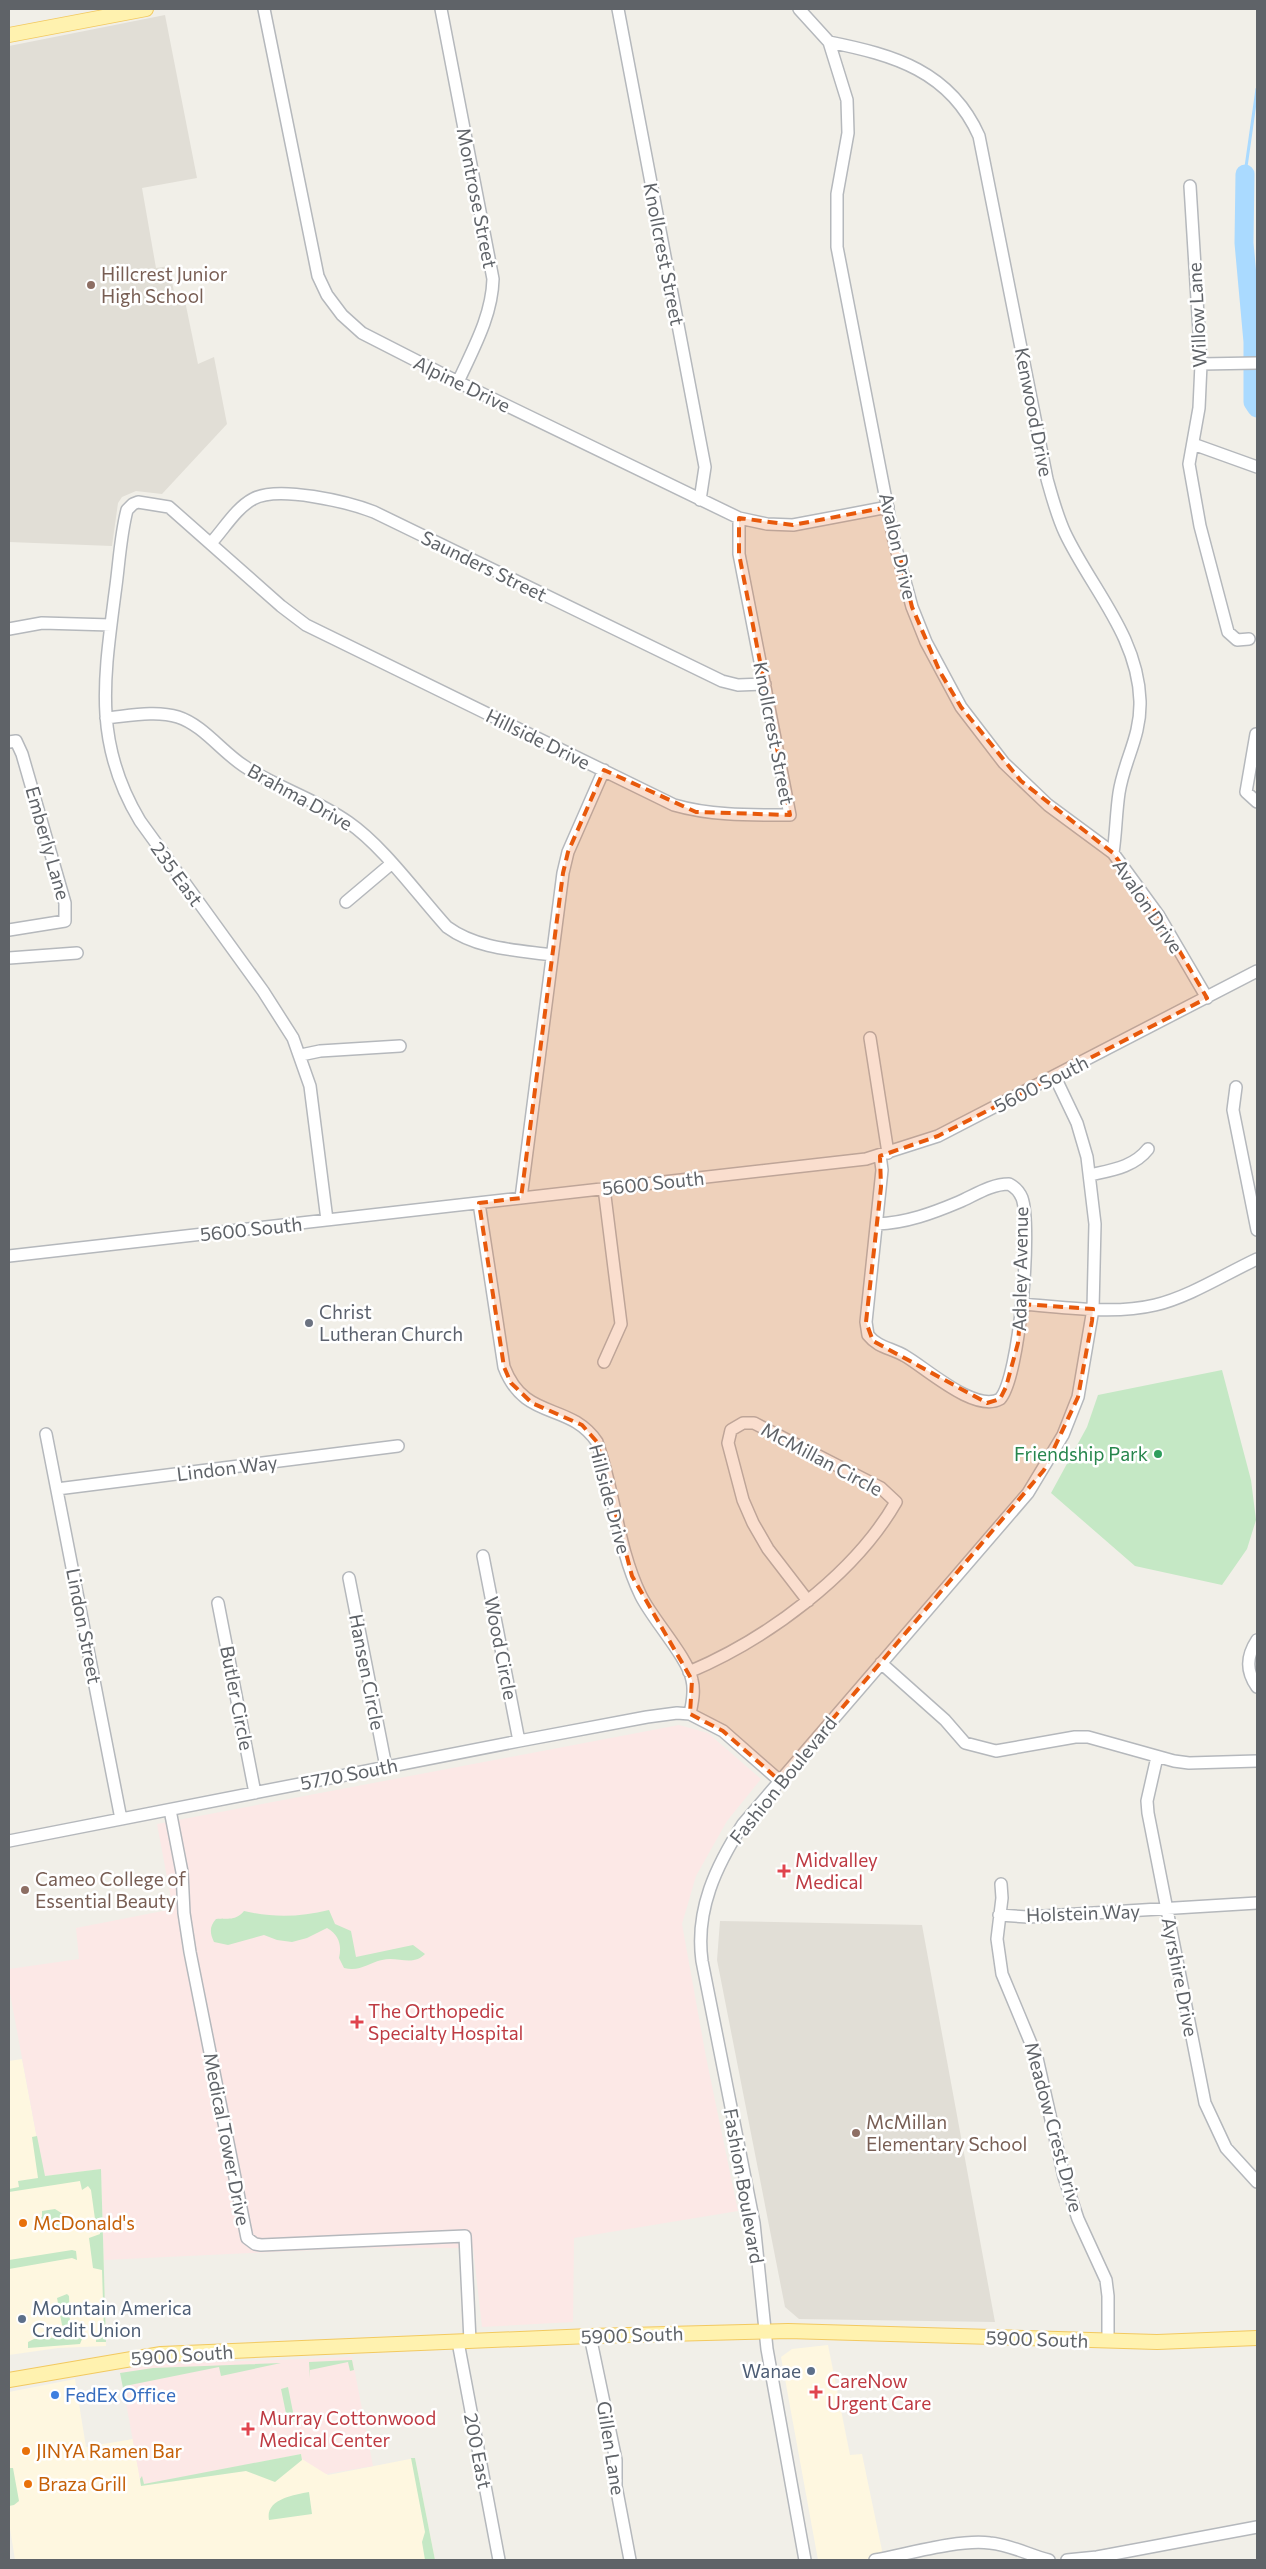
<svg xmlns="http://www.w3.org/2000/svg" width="1266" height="2569" viewBox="0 0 1266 2569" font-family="Commissioner,sans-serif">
	<rect width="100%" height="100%" fill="#f1efe8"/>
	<!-- commercial -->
	<path fill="#fef7e0" d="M22 2059 44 2176 101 2169 106 2346 58 2348 9 2355V2061Z
		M828 2345 850 2455 862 2454 884 2560H818L781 2357 792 2349Z
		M75 2379 86 2447 133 2439 141 2485 301 2454 328 2475 415 2458 435 2560H15L9 2522V2392Z"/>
	<!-- education -->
	<path fill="#e1ded6" d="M165 15 197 178 142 188 156 268 169 266 176 302 185 301 198 364 214 357 227 424 162 494 136 491 122 497 118 503 112 546 9 542V46Z
		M720 1921 922 1925 995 2322 799 2319 785 2307 717 1960Z"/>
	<!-- medical -->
	<path fill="#fce8e6" d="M679 1725 708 1733 761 1779 727 1821 696 1876 682 1924 706 2057 738 2211 574 2238 573 2322 482 2327 473 2248H357L104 2260 101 2169 44 2176 9 1988V1969L79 1959 76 1928 173 1909 157 1824Z
		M352 2357 373 2466 326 2474 302 2459 301 2454 141 2485 120 2370 163 2364Z"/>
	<!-- green -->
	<path fill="#c5e8c5" d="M1222 1370 1251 1480 1256 1520 1247 1549 1222 1585 1135 1566 1051 1493 1087 1427 1098 1395Z
		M329 1910 335 1924 351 1931 356 1957 413 1945 425 1954C412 1967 398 1956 382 1960 368 1963 360 1972 344 1968L339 1958C342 1945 339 1935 327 1928L307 1938 292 1942 277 1940 264 1935 228 1945 214 1942C210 1933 209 1927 216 1919 228 1918 236 1921 244 1911 274 1918 300 1917 329 1910Z
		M37 2136 45 2176 101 2169 106 2342H96V2335L104 2334 102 2270 93 2268 89 2238 100 2234 99 2226 87 2227 95 2219 91 2190 88 2186 82 2190 80 2181 9 2192V2189L19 2187 18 2181 38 2178 32 2137Z
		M55 2209 63 2214V2226L55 2230 56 2224 52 2222 42 2224 39 2230 37 2220 42 2217V2211Z
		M72 2250 76 2251 77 2260 72 2258 9 2269V2260Z
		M67 2294 69 2296 70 2325 82 2324 79 2328 67 2329 62 2325 57 2298Z
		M78 2336 82 2339 80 2344 28 2348V2342L34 2339Z
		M352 2360 354 2370 350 2371 348 2362 310 2370V2378L309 2362Z
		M281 2363 221 2376 219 2367 125 2386 126 2394 124 2393 120 2373 153 2368Z
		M288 2387 295 2422 288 2423 281 2389Z
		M301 2454 302 2460 275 2482 246 2471 141 2486 140 2479 142 2476 144 2484Z
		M411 2458H415L435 2560H425L422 2542 425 2532Z
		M9 2468H13L19 2501 14 2505 9 2506Z
		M309 2492 312 2514 269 2520C265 2499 294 2495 309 2492Z"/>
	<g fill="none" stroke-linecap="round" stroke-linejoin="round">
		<!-- stream -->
		<path stroke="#aadaff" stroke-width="3" d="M1245 174 1257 89"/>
		<!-- river -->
		<path stroke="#aadaff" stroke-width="19" d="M1245 174 1244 243 1253 342V402L1257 408"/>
		<defs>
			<path id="minor" d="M264 9 318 276 327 295 342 315 362 333 458 382 739 518 767 524 793 525 888 507
				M441 9 493 279C492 316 473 349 458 382
				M618 9 705 467 700 500
				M799 9 829 42 847 100 848 133 837 194V247L894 541 912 607 926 642 961 707 1004 763 1048 805 1113 853 1159 916 1207 998
				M829 42C894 55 950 71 979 136L1047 479C1052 497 1057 516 1065 533 1091 588 1138 636 1140 701 1141 737 1124 760 1119 793 1116 813 1116 833 1113 853
				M1190 186 1201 364 1199 408 1189 464 1200 526 1228 632 1237 640 1249 639
				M1201 364 1257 363
				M1193 444 1257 467
				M211 543C224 529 236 508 253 499 278 485 348 502 374 512L722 681 738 685 765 684
				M9 629 42 623 111 625
				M106 718C128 716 156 710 178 717 203 725 222 752 244 766 277 788 316 799 348 822 384 847 417 894 447 927 477 949 516 950 552 955
				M1256 734 1246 792 1257 802
				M9 742 16 741 22 754 65 903V921L9 930
				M346 902 391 864
				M9 958 77 953
				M870 1038 888 1153
				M301 1055 320 1051 400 1046
				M1236 1087 1233 1110 1257 1230
				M1090 1175C1112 1170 1134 1167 1148 1149
				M604 1188 621 1324 604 1362
				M521 1198 563 873 568 852 604 770
				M479 1203 504 1367C525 1422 569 1401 597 1442 615 1492 617 1547 641 1596 653 1620 688 1658 692 1680 695 1692 692 1703 690 1714L723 1731 780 1781
				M327 1220 310 1086 293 1038 263 991 140 821C93 743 104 679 115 593 119 566 120 537 127 510L133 504 138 502 169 507 281 606 306 625 674 805C712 816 751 815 790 815L739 554V518
				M877 1224C906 1223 933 1213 959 1202 975 1195 991 1184 1009 1184 1015 1187 1019 1191 1022 1198 1032 1226 1020 1377 1000 1399 975 1413 926 1368 905 1356 892 1348 878 1348 868 1335L866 1322 882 1170 880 1155
				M9 1256 866 1159 938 1136 1257 971
				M1021 1304C1064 1307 1113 1315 1155 1305 1189 1297 1225 1274 1257 1259
				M46 1434 121 1819
				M57 1489 398 1446
				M483 1556 519 1741
				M349 1578 386 1767
				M218 1603 255 1793
				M1257 1640C1246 1657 1246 1671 1257 1687
				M881 1663 945 1720 965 1743 996 1751 1075 1737H1088L1174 1761 1189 1763 1257 1761
				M689 1672C767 1639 854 1575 896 1502L881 1488 754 1423H743L731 1430 728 1443 743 1500 753 1523 768 1549 808 1601
				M1157 1757 1147 1801 1148 1813 1205 2103 1226 2148 1257 2182
				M170 1810 182 1872 184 1913 190 1952 247 2238 255 2244 261 2245 465 2236 470 2341
				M9 1841 519 1741 647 1717 677 1713 690 1714
				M1001 1884 1002 1898 997 1939 1002 1974 1037 2058 1064 2177 1078 2219 1106 2280 1108 2296V2341
				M999 1915 1028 1917 1257 1903
				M590 2336 616 2460V2486L630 2560
				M458 2342 499 2560
				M805 2560 767 2349 754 2223 702 1961C695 1910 716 1866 743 1824L1028 1493 1063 1435 1078 1397 1093 1309 1095 1224 1087 1157 1077 1123 1055 1077
				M875 2560C908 2554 958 2539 990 2543 1011 2545 1029 2555 1049 2560
				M1067 2560 1097 2557 1257 2527"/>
			<path id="major" d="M9 35 146 9
				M9 2380 161 2354 590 2336 788 2331 1157 2342 1257 2338"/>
		</defs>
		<!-- minor casing -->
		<use href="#minor" stroke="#b5b8bc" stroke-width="14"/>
		<!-- major casing -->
		<use href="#major" stroke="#f2c960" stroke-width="16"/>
		<!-- minor -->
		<use href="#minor" stroke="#fff" stroke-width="11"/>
		<!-- major -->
		<use href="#major" stroke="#fff2af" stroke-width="14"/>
	</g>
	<!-- marked area -->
	<path fill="#e8590c" fill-opacity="0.2" stroke="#e8590c" stroke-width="4" stroke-dasharray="10 6" stroke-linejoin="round" d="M888 507 912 607 940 672 961 707 1021 781 1113 853 1159 916 1207 998 938 1136 880 1156 881 1187 866 1322 873 1341 987 1403 1000 1399 1006 1387 1018 1343 1021 1304 1093 1309 1092 1321 1078 1397 1044 1470 780 1781 723 1731 690 1714 692 1680 632 1576 597 1442 582 1425 532 1403 511 1383 504 1367 479 1203 521 1198 563 873 568 852 604 770 696 812 790 815 739 554V518L793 525Z"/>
	<!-- markers -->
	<g fill="#8d6e63" stroke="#fff" stroke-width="2">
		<circle cx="91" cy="285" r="5"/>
		<circle cx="25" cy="1890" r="5"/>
		<circle cx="856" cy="2133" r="5"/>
	</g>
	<circle fill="#6b7280" stroke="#fff" stroke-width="2" cx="309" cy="1323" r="5"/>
	<circle fill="#2e9e5b" stroke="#fff" stroke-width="2" cx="1158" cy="1454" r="5"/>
	<g fill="#e0444e" stroke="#fff" stroke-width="2">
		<path d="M781.5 1863.5h5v5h5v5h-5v5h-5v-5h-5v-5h5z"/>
		<path d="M354.5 2014.5h5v5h5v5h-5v5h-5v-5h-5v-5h5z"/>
		<path d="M813.5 2384.5h5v5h5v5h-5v5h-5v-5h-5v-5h5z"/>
		<path d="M245.5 2421.5h5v5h5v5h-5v5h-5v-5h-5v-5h5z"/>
	</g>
	<g fill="#e8710a" stroke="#fff" stroke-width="2">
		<circle cx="23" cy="2223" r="5"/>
		<circle cx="26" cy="2451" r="5"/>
		<circle cx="28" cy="2484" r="5"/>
	</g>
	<g fill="#5c6f8a" stroke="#fff" stroke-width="2">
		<circle cx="22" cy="2319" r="5"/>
		<circle cx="811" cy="2371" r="5"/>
	</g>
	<circle fill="#3f7fe0" stroke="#fff" stroke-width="2" cx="55" cy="2395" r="5"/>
	<g text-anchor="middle" stroke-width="5" stroke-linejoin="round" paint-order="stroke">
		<!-- street labels -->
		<g font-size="19" fill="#5f6368" stroke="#fff">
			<text transform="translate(477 198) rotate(79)" y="7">Montrose Street</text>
			<text transform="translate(664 254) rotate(79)" y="7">Knollcrest Street</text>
			<text transform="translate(1197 315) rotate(-93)" y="7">Willow Lane</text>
			<text transform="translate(462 384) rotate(26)" y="7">Alpine Drive</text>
			<text transform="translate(1034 412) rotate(79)" y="7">Kenwood Drive</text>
			<text transform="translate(898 546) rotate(77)" y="7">Avalon Drive</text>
			<text transform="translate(484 566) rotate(26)" y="7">Saunders Street</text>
			<text transform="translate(774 733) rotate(79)" y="7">Knollcrest Street</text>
			<text transform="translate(538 739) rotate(26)" y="7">Hillside Drive</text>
			<text transform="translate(300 797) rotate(29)" y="7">Brahma Drive</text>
			<text transform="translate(48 843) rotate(74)" y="7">Emberly Lane</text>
			<text transform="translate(177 874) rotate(54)" y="7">235 East</text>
			<text transform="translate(1148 906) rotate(56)" y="7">Avalon Drive</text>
			<text transform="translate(1041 1084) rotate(-27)" y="7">5600 South</text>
			<text transform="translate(653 1183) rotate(-6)" y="7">5600 South</text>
			<text transform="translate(251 1229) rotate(-6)" y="7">5600 South</text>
			<text transform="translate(1020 1269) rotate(-89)" y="7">Adaley Avenue</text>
			<text transform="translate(822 1459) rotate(28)" y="7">McMillan Circle</text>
			<text transform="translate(227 1468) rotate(-7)" y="7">Lindon Way</text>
			<text transform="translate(610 1499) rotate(75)" y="7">Hillside Drive</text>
			<text transform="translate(84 1626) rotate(79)" y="7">Lindon Street</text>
			<text transform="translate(501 1648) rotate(79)" y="7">Wood Circle</text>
			<text transform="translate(367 1672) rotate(79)" y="7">Hansen Circle</text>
			<text transform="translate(237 1698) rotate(79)" y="7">Butler Circle</text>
			<text transform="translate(349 1774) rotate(-11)" y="7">5770 South</text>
			<text transform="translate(783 1780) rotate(-51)" y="7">Fashion Boulevard</text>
			<text transform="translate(1083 1913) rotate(-2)" y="7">Holstein Way</text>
			<text transform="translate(1180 1977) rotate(79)" y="7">Ayrshire Drive</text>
			<text transform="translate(1054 2127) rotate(75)" y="7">Meadow Crest Drive</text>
			<text transform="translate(227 2139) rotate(79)" y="7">Medical Tower Drive</text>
			<text transform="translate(744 2186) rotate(80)" y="7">Fashion Boulevard</text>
			<text transform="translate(632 2335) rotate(-2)" y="7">5900 South</text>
			<text transform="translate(1037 2339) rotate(2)" y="7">5900 South</text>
			<text transform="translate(182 2355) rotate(-4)" y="7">5900 South</text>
			<text transform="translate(611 2448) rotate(81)" y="7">Gillen Lane</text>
			<text transform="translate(478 2451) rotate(79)" y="7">200 East</text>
		</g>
		<!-- education labels -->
		<g font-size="19" fill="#785e54" stroke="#fff" text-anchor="start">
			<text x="101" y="281">Hillcrest Junior<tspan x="101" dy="22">High School</tspan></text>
			<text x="35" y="1886">Cameo College of<tspan x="35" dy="22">Essential Beauty</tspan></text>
			<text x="866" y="2129">McMillan<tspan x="866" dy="22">Elementary School</tspan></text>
		</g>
		<!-- worship labels -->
		<g font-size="19" fill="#5b616d" stroke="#fff" text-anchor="start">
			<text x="319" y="1319">Christ<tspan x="319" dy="22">Lutheran Church</tspan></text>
		</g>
		<!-- leisure labels -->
		<g font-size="19" fill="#27864d" stroke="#fff" text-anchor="end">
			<text x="1148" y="1461">Friendship Park</text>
		</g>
		<!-- health labels -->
		<g font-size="19" fill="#be3a42" stroke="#fff" text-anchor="start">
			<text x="795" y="1867">Midvalley<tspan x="795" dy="22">Medical</tspan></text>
			<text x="368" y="2018">The Orthopedic<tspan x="368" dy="22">Specialty Hospital</tspan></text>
			<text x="827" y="2388">CareNow<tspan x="827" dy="22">Urgent Care</tspan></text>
			<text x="259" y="2425">Murray Cottonwood<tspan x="259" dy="22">Medical Center</tspan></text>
		</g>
		<!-- food labels -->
		<g font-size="19" fill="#c56008" stroke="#fff" text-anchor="start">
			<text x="33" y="2230">McDonald's</text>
			<text x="36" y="2458">JINYA Ramen Bar</text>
			<text x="38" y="2491">Braza Grill</text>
		</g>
		<!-- service labels -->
		<g font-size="19" fill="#4e5e75" stroke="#fff" text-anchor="start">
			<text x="32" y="2315">Mountain America<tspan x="32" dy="22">Credit Union</tspan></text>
			<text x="801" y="2378" text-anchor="end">Wanae</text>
		</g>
		<!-- shop labels -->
		<g font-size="19" fill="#366cbe" stroke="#fff" text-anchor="start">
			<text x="65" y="2402">FedEx Office</text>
		</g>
	</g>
	<!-- border -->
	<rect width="1266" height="2569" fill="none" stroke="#5f6368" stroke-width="20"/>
</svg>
